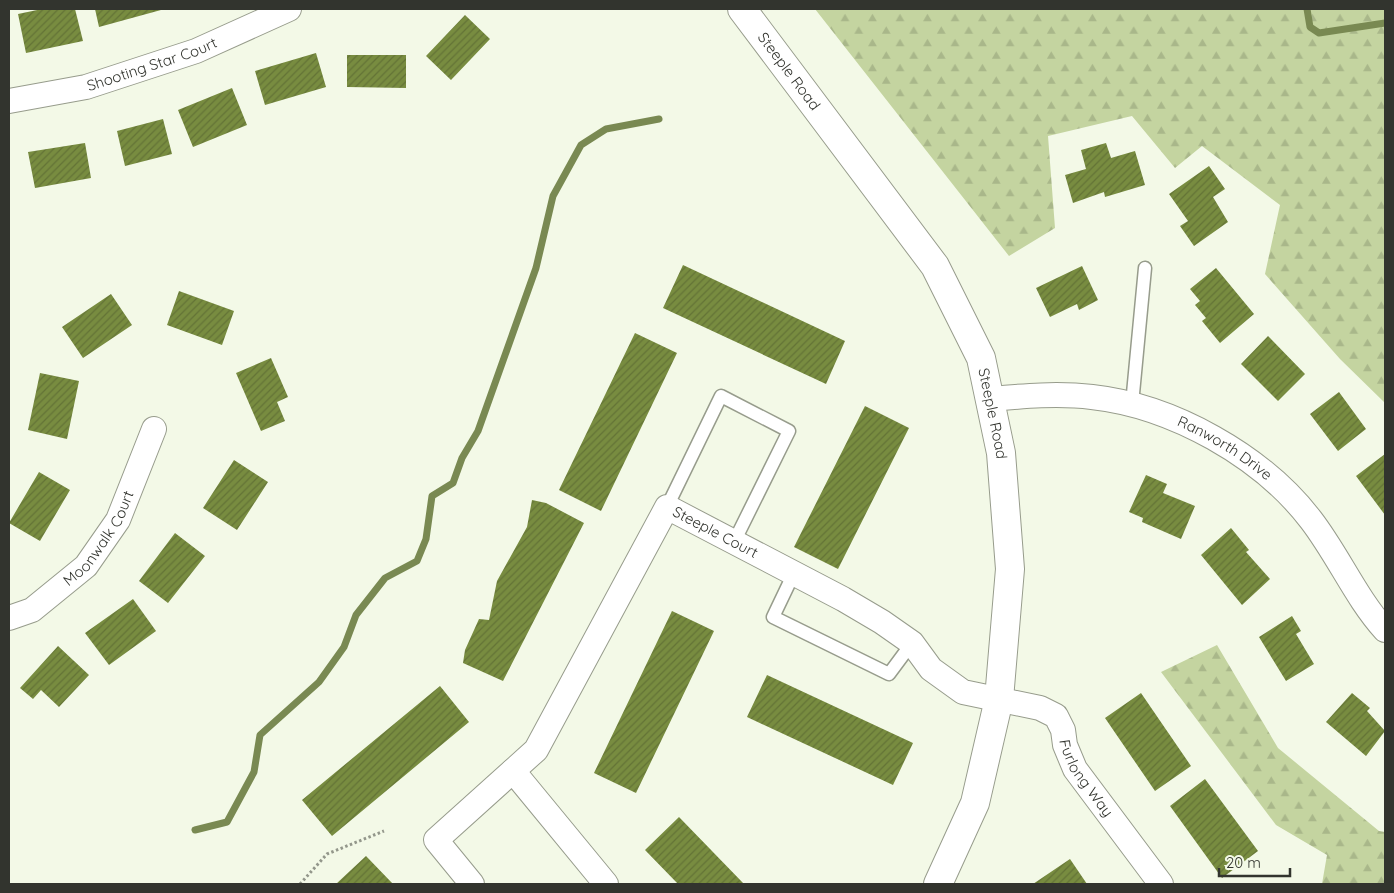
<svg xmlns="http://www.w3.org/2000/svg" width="1394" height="893" viewBox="0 0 1394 893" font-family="Quicksand,sans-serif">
	<defs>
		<pattern id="forest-firs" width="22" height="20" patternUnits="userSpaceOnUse" patternTransform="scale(1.25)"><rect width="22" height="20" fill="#c4d4a0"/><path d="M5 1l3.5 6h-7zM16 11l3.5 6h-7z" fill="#a9b78a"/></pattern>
		<pattern id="building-hatch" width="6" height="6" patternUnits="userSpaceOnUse" patternTransform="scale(1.25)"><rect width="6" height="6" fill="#788c40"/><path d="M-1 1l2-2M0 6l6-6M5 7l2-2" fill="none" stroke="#637336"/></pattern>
	</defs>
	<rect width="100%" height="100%" fill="#f3f9e7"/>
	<!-- forest -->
	<path fill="url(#forest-firs)" d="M815 9H1385V403L1340 359 1265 274 1280 205 1202 146 1175 168 1132 116 1048 136 1055 228 1009 256Z
		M1217 645 1278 748 1379 831 1385 832V884H1322L1327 855 1276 825 1161 672Z"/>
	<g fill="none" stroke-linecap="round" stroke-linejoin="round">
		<!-- stream -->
		<path stroke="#798952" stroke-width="7" d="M1307 9 1310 27 1319 33 1385 23
			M195 830 227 822 254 772 260 735 319 682 344 647 356 615 385 578 417 561 426 539 432 496 453 483 462 458 478 431 536 268 553 196 581 145 606 129 659 119"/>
	</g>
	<!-- building -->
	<path fill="url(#building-hatch)" d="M42 9H75L83 41 26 53 18 14Z
		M95 9H160L161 10 99 27Z
		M465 15 490 39 451 80 426 56Z
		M316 53 326 87 265 105 255 71Z
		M347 55H406V88L347 87Z
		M232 88 247 125 193 147 178 110Z
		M163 119 172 154 125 166 117 131Z
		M85 143 91 178 35 188 28 152Z
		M1106 143 1111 158 1135 151 1145 185 1105 197 1104 192 1073 203 1065 175 1086 169 1081 150Z
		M1209 166 1225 189 1213 197 1228 222 1194 246 1180 226 1188 221 1169 194Z
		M683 265 845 341 826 384 663 308Z
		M1082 266 1098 300 1079 310 1077 304 1050 317 1036 288Z
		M1216 268 1254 314 1220 343 1202 321 1206 318 1195 305 1200 301 1190 289Z
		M179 291 234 311 222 345 167 325Z
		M111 294 132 325 83 358 62 327Z
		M635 333 677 353 601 511 559 490Z
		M1268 336 1305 374 1278 401 1241 364Z
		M271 358 288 397 277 402 285 421 261 431 236 373Z
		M40 373 79 381 67 439 28 430Z
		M1339 392 1366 429 1338 451 1310 414Z
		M865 406 909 428 838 569 794 547Z
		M1385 454V515L1356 476Z
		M234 460 268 482 237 530 203 508Z
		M39 472 70 490 40 541 9 523Z
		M1146 475 1167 484 1163 493 1195 506 1181 539 1142 522 1143 518 1129 512Z
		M532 500 546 503 584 523 503 681 463 663 465 650 479 619 489 620 497 581 527 527Z
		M1231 528 1249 550 1246 552 1270 579 1242 605 1201 555Z
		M175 533 205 556 168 603 139 581Z
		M133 599 156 631 109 665 85 633Z
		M672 611 714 631 636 793 594 773Z
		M1292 616 1301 631 1296 634 1314 664 1286 681 1259 637Z
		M58 646 89 675 59 707 41 690 33 699 20 688Z
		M767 675 913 743 893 785 747 717Z
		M440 686 469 722 332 836 302 800Z
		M1141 693 1191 766 1155 791 1105 718Z
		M1352 693 1370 708 1367 711 1385 731 1366 756 1326 722Z
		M1205 779 1258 851 1222 878 1170 806Z
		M679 817 744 884H678L645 850Z
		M366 856 393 884H336Z
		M1070 859 1087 884H1033Z"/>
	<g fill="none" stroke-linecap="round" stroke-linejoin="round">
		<defs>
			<path id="service" d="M1132 404 1145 268
				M667 507 721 396 789 431 734 542
				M794 573 773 617 889 674 912 643"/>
			<g id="minor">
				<path id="s1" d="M9 101 86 87 196 51 289 9"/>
				<path id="s2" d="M990 399C1024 396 1058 393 1092 397 1173 406 1262 456 1311 520 1338 555 1356 598 1385 630"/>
				<path id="s3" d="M9 618 32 610 86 566 118 520 154 429"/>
				<path d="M513 771 606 884"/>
				<path id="s4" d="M472 884 436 840 536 750 667 507 843 599 882 622 912 643 931 669 963 692 1040 708 1056 716 1063 730 1065 745 1075 769 1161 884"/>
			</g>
			<g id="tertiary">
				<path id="s5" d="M742 9 935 266 981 358 1001 453 1010 569 999 699 975 803 938 884"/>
			</g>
		</defs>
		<!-- service casing -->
		<use href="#service" stroke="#979c8c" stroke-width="15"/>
		<!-- minor casing -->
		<use href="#minor" stroke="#979c8c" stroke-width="26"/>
		<!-- tertiary casing -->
		<use href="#tertiary" stroke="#979c8c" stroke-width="30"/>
		<!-- path -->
		<path stroke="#93978b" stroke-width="3" stroke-dasharray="2.5 2.5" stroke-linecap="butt" d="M300 884 327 854 384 831"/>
		<!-- service -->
		<use href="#service" stroke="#fff" stroke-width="12"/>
		<!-- minor -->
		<use href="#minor" stroke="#fff" stroke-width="24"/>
		<!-- tertiary -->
		<use href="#tertiary" stroke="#fff" stroke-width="28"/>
	</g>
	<g text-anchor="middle" stroke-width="5" stroke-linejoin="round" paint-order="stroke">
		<!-- street labels -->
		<g font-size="15" fill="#32342e" stroke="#f3f9e7">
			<text dy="5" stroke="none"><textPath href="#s1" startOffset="148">Shooting Star Court</textPath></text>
			<text dy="5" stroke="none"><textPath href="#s5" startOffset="78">Steeple Road</textPath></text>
			<text dy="5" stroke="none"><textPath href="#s5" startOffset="481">Steeple Road</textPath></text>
			<text dy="5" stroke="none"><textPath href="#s2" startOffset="246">Ranworth Drive</textPath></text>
			<text dy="5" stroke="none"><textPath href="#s4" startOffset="522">Steeple Court</textPath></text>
			<text dy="5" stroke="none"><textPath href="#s3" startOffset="124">Moonwalk Court</textPath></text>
			<text dy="5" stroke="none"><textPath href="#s4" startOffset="986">Furlong Way</textPath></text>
		</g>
	</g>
	<!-- border -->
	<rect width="1394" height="893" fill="none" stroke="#32342e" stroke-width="20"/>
	<!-- scale -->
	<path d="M1219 868v8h71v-8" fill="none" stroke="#32342e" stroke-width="2.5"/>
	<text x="1226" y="868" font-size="15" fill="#32342e" stroke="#f3f9e7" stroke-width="4" paint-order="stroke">20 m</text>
</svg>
